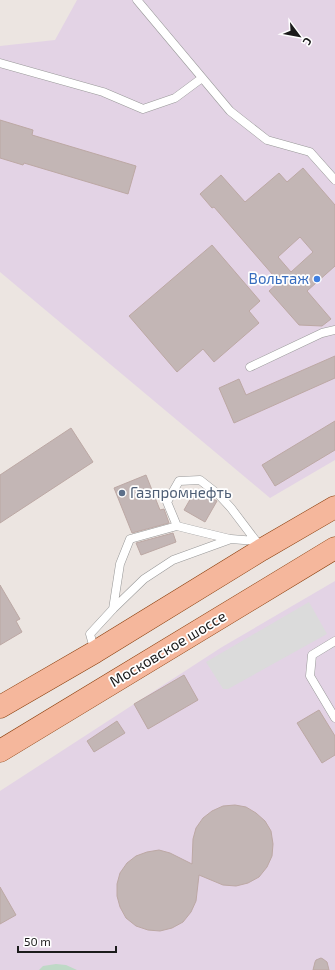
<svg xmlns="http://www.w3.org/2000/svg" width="335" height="970" viewBox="0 0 335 970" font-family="'Exo 2',sans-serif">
	<rect width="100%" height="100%" fill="#ece5e1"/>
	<!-- industrial -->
	<path fill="#e3d3e5" d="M77 0H335V460L270 498 0 272V46L55 40Z
		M335 581V970H0V791L222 647Z"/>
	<!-- wetland -->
	<path fill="#bed9c6" d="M56 964 66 965 77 970H39L43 966Z"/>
	<!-- parking -->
	<path fill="#dbdbdb" d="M309 602 327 634 228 689H223L206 662Z"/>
	<!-- building -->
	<path fill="#c3b6b5" stroke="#bca8a4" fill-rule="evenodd" d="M0 120 33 130 32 135 136 166 128 194 24 163 23 165 0 158Z
		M303 168 335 205V266L307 291 331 319 322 326 299 325 269 291 279 282 214 207 212 208 200 194 221 175 245 202 279 173 287 182ZM300 237 313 252 291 272 278 257Z
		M212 245 260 301 249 311 259 323 214 362 203 349 177 372 129 316Z
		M335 356V378L234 423 219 388 239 379 246 395Z
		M335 421V450L275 486 262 465Z
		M71 428 93 462 0 523V475Z
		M146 475 160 510 164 509 169 523 132 533 114 488Z
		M196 489 217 501 205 522 184 510Z
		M173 533 176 542 141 555 136 543Z
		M0 585 20 619 16 621 22 632 0 645Z
		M184 675 198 700 148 729 134 704Z
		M319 710 335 736V755L322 763 297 723Z
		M117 721 125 733 94 752 87 741Z
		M235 805 246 807 256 813 265 821 271 831 273 844 272 856 267 867 259 877 248 883 236 886 223 885 199 875 196 901 191 912 183 922 172 928 160 931 148 930 136 926 126 918 120 907 117 896V884L120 873 127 863 136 856 147 852 159 850 170 853 192 864 193 839 196 828 203 818 212 811 223 806Z
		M0 887 16 915 0 924Z
		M321 958 323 959 327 962 329 970H313L315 962 316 960Z"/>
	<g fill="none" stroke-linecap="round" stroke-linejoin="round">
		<defs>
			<path id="lane" d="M137 0 230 111 267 140 310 152 335 180
				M0 63 103 92 143 109 175 98 202 78
				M250 367 322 333 335 330
				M177 526 167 502 179 481 200 480 219 495 231 508 256 541
				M113 609 120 564 130 539 177 526 197 531 230 539
				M335 641 312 655 310 676 335 718
				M95 652 90 634 113 609 144 579 173 560 231 539 256 541 261 550"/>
			<path id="primary" d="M0 707 95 652 261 550 335 507
				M0 751 335 548"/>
		</defs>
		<!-- lane casing -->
		<use href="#lane" stroke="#989898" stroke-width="9"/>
		<!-- primary casing -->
		<use href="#primary" stroke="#893c09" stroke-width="23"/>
		<!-- lane -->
		<use href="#lane" stroke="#fff" stroke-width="8"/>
		<!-- primary -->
		<use href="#primary" stroke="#f5b79c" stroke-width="22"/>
	</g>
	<!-- markers -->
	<circle fill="#3f7fe0" stroke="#fff" stroke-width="1.5" cx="317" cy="279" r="4"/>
	<circle fill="#5c6f8a" stroke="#fff" stroke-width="1.5" cx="122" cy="493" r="4"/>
	<g text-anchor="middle" stroke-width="3.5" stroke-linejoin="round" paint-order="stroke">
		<!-- shop labels -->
		<g font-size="15" fill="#366cbe" stroke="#fff" text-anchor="end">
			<text x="309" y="284">Вольтаж</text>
		</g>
		<!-- service labels -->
		<g font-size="15" fill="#4e5e75" stroke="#fff" text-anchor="start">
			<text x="130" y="498">Газпромнефть</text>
		</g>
		<!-- street labels -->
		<g font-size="15" fill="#1b1b1b" stroke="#fff">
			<text transform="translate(168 649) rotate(-31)" y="5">Московское шоссе</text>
		</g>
	</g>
	<!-- north arrow -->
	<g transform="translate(299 36) rotate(122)" stroke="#ffffff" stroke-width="3" paint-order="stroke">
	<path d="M0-3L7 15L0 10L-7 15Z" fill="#1b1b1b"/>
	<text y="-6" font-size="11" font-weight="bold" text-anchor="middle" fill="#1b1b1b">С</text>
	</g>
	<!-- scale -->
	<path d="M18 946v6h98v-6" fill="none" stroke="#1b1b1b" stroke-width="2"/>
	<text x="24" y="946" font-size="12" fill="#1b1b1b" stroke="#ffffff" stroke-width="3" paint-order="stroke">50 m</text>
</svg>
